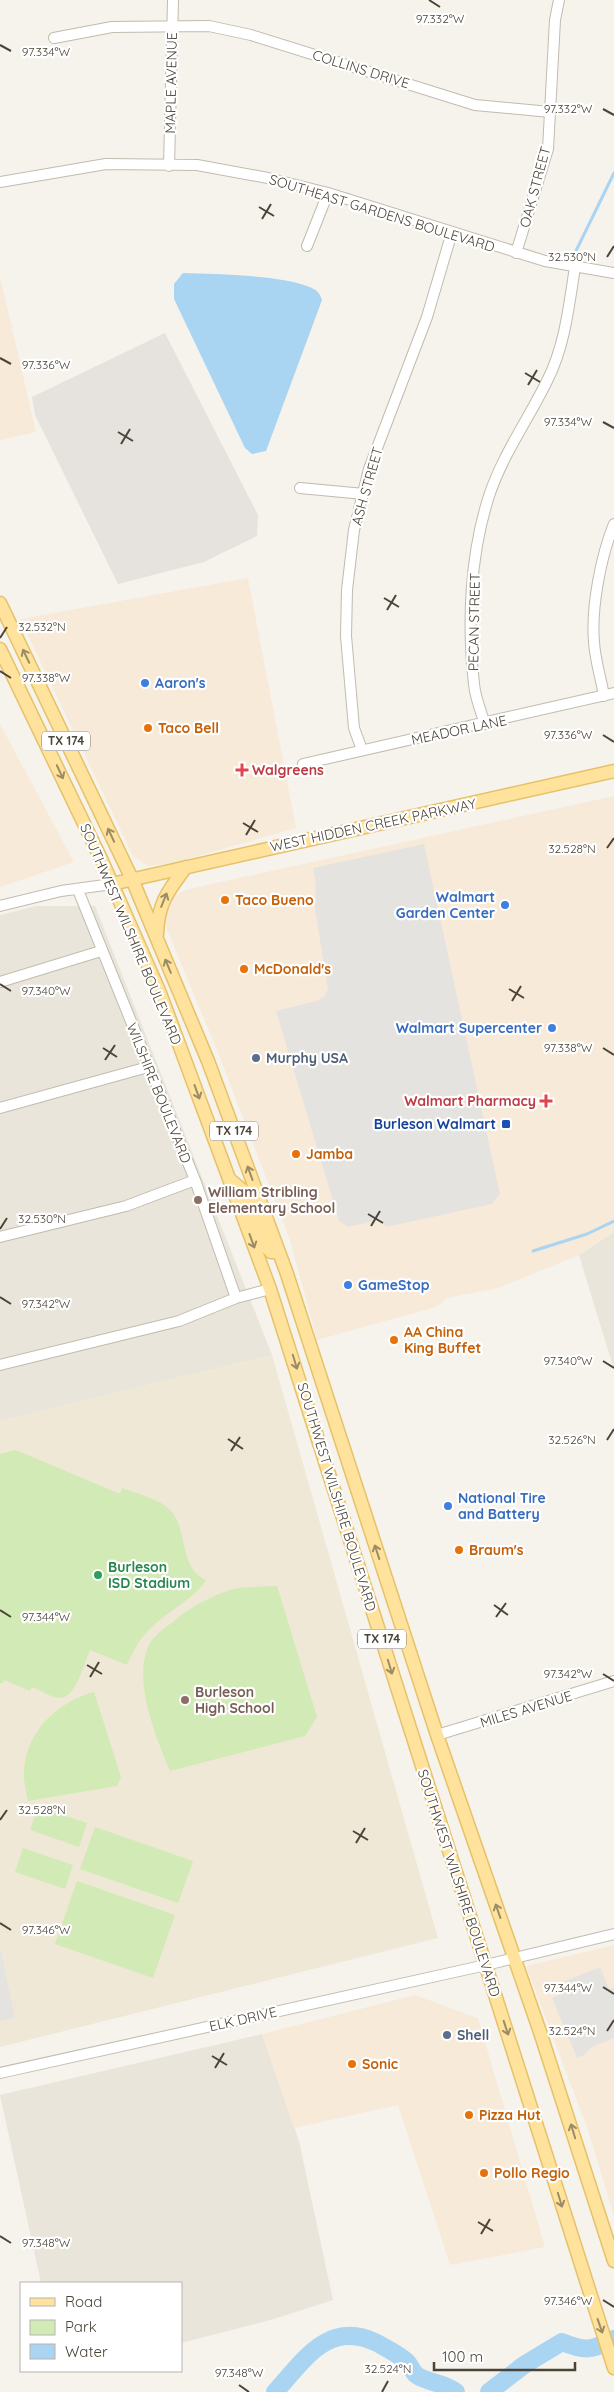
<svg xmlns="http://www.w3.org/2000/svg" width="614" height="2392" viewBox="0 0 614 2392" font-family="Quicksand,sans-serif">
	<rect width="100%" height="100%" fill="#f6f3ec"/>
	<!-- residential -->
	<path fill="#eae5da" d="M36 906H95L272 1355 0 1421V915Z
		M614 1232V1370L579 1255Z
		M262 2034 299 2141 333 2300 274 2319 181 2343V2283H41L0 2095Z"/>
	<!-- commercial -->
	<path fill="#f7ead8" d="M0 276 36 432 0 440Z
		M248 578 296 828 173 863 148 866 133 856 20 619Z
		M0 724 74 862 0 887Z
		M614 796V1232L579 1255 498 1288 447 1298 436 1307 317 1340 290 1240 219 1055 163 920 171 898 183 891 202 886Z
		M614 1945V2216L588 2130 526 1966Z
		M415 1995 478 2018 545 2247 450 2265 398 2105 294 2128 262 2034Z"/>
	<!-- industrial -->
	<path fill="#e6e2dd" d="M165 333 258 515 257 536 204 562 118 584 35 415 32 397Z"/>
	<!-- education -->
	<path fill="#efe8d6" d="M272 1355 438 1938 0 2047V1421Z"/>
	<!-- green -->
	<path fill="#d2eab5" d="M16 1450 120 1494 122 1488C137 1494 162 1499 172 1512 188 1532 179 1568 206 1580 190 1603 166 1611 147 1632 138 1641 132 1653 127 1665L90 1650C84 1663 76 1700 58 1698 50 1697 40 1690 32 1687L30 1691 4 1680 2 1684 0 1683V1454Z
		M277 1586 317 1717 305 1736 170 1771C156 1737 131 1678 150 1643 154 1635 168 1626 175 1620 192 1606 218 1592 239 1588 252 1586 265 1587 277 1586Z
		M94 1692 121 1777 117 1786 28 1801C26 1791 23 1780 24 1770 27 1730 58 1702 94 1692Z
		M38 1807 87 1823 79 1847 30 1830Z
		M95 1827 193 1861 178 1903 80 1869Z
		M23 1848 73 1865 65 1889 15 1872Z
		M77 1881 175 1915 153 1978 55 1944Z"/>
	<!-- parking -->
	<path fill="#e5e3e0" d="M424 844 500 1194 492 1204 386 1227 380 1220 348 1227 339 1221 276 1011 316 1001 324 997 328 989 315 909 316 884 313 868Z
		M0 1947 15 2018 0 2021Z
		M600 1967 609 1989 614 1988V2038L592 2047 584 2055 577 2058 552 1998 559 1995 555 1985Z"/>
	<!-- water -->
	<path fill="#a9d4f2" d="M183 273C215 274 285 275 312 288 318 291 320 294 322 300L266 451 252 454 245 448 174 299V284Z"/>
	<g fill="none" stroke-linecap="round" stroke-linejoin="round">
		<!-- stream -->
		<path stroke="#a9d4f2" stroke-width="3" d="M573 257 614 173
			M533 1251 587 1234 614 1221"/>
		<!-- river -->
		<path stroke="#a9d4f2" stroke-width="18" d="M275 2392C304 2360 329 2319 377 2343 386 2348 398 2354 406 2361 411 2365 412 2373 418 2376 429 2383 446 2383 456 2392
			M489 2392 524 2365 562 2342C586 2352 592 2350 614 2339"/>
		<defs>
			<path id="minor" d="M54 38 112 27 209 26 251 35 475 105 550 112
				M169 166 173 0
				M0 182 106 164 197 165 268 178 328 193 545 261 614 273
				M307 246 328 193
				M516 253 548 149 555 20 559 0
				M300 488 364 494
				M604 696C601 678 595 660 594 642 591 607 601 556 614 524
				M485 724C481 712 475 697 474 684 467 623 470 555 489 496 503 454 528 420 547 381 565 346 569 305 575 267
				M362 750 354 728 346 636 347 590 354 530 369 469 427 317 452 232
				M303 764 614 693
				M78 890 195 1180 236 1298
				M0 906 61 891 112 884
				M0 982 101 951
				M0 1108 148 1067
				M0 1237 126 1206 195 1180
				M0 1365 179 1321 236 1298 270 1289
				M437 1735 614 1681
				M0 2073 486 1965 614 1934"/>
			<path id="major" d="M0 603 132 879 208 1061 286 1271 437 1735 540 2032 614 2261
				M0 649 102 861 160 993 270 1289 614 2368
				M112 884 614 771
				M157 934C158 903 168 891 186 867
				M229 1179 246 1193 265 1246 271 1252H279"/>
		</defs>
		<!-- minor casing -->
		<use href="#minor" stroke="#c2bbae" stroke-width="12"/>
		<!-- major casing -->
		<use href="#major" stroke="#e6c16a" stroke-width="15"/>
		<!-- minor -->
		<use href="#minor" stroke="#fff" stroke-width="10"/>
		<!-- major -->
		<use href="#major" stroke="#ffe39c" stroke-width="12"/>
	</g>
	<!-- one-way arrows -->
	<defs><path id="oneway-shaft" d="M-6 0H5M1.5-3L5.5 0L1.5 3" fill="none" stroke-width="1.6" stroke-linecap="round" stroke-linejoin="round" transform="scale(1.25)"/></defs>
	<g stroke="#9c8c66">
		<use href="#oneway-shaft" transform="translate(26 656) rotate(-116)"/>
		<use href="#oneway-shaft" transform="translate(60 772) rotate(65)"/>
		<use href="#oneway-shaft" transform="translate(111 835) rotate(-115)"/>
		<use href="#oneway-shaft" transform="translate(164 900) rotate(-68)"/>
		<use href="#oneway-shaft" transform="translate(168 966) rotate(-113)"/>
		<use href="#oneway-shaft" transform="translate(197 1092) rotate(70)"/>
		<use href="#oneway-shaft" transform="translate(250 1173) rotate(-110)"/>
		<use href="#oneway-shaft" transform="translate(252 1241) rotate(70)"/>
		<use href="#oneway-shaft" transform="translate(295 1362) rotate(73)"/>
		<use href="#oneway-shaft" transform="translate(377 1552) rotate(-108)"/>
		<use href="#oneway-shaft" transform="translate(390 1667) rotate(73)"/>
		<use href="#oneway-shaft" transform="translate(498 1911) rotate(-109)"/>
		<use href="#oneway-shaft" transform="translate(506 2028) rotate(72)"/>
		<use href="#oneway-shaft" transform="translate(573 2131) rotate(-107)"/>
		<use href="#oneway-shaft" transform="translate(560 2200) rotate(73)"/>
		<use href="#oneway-shaft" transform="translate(600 2326) rotate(71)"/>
	</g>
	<!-- ticks -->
	<path fill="none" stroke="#4b4439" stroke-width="2" d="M429 0 440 7M0 45 11 51M603 109 614 115M259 207 274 216M262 219 271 204M607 257 614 246M0 358 11 364M525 373 540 382M528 385 537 370M603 422 614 428M118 432 133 441M121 444 130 429M384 598 399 607M387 610 396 595M0 638 7 627M0 671 11 678M603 735 614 742M243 823 258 832M246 835 255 820M607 848 614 838M0 984 11 991M509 989 524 998M512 1001 521 986M103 1048 117 1057M603 1048 614 1055M105 1060 115 1045M368 1214 383 1223M371 1226 380 1211M0 1229 7 1218M0 1297 11 1304M603 1361 614 1368M228 1439 243 1449M607 1440 614 1429M231 1451 240 1437M494 1605 508 1615M0 1610 11 1617M496 1617 506 1603M87 1665 102 1674M603 1674 614 1681M90 1677 99 1662M0 1820 7 1810M353 1831 368 1840M356 1843 365 1828M0 1923 11 1930M603 1987 614 1994M607 2031 614 2020M212 2056 227 2065M215 2068 224 2053M478 2222 493 2231M481 2234 490 2219M0 2236 11 2243M603 2300 614 2307M239 2385 249 2392M382 2392 388 2381"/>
	<!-- markers -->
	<g fill="#3f7fe0" stroke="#fff" stroke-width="2">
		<circle cx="145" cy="683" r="5"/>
		<circle cx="505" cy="905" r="5"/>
		<circle cx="552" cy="1028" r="5"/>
		<circle cx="348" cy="1285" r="5"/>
		<circle cx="448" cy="1506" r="5"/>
	</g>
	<g fill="#e8710a" stroke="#fff" stroke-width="2">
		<circle cx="148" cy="728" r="5"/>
		<circle cx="225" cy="900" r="5"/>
		<circle cx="244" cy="969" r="5"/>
		<circle cx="296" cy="1154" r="5"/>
		<circle cx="394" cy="1340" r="5"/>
		<circle cx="459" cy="1550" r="5"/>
		<circle cx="352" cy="2064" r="5"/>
		<circle cx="469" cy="2115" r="5"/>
		<circle cx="484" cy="2173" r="5"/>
	</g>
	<g fill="#e0444e" stroke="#fff" stroke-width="2">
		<path d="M239.5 762.5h5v5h5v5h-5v5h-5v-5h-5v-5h5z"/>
		<path d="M543.5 1093.5h5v5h5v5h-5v5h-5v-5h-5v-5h5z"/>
	</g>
	<g fill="#5c6f8a" stroke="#fff" stroke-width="2">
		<circle cx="256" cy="1058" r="5"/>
		<circle cx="447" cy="2035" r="5"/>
	</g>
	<rect fill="#1a4fb4" stroke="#fff" stroke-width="2" x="501" y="1119" width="10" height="10" rx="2.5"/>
	<g fill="#8d6e63" stroke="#fff" stroke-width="2">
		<circle cx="198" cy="1200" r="5"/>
		<circle cx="185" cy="1700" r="5"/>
	</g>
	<circle fill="#2e9e5b" stroke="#fff" stroke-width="2" cx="98" cy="1575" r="5"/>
	<g text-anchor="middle" stroke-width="4.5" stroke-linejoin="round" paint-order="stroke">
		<!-- shield labels -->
		<g fill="#fff" stroke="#817c74" stroke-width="1">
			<rect x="42" y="731.5" width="48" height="19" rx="4"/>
			<rect x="210" y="1121.5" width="48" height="19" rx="4"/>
			<rect x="358" y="1629.5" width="48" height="19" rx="4"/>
		</g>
		<g font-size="12" font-weight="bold" fill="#4b4439">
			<text x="66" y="745">TX 174</text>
			<text x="234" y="1135">TX 174</text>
			<text x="382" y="1643">TX 174</text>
		</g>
		<!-- street labels -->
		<g font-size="14" fill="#4b4439" stroke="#fff">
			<text transform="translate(361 69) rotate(17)" y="5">COLLINS DRIVE</text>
			<text transform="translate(171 83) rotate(-89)" y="5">MAPLE AVENUE</text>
			<text transform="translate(535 187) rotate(-75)" y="5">OAK STREET</text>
			<text transform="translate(382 213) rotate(17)" y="5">SOUTHEAST GARDENS BOULEVARD</text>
			<text transform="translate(367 486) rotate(-74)" y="5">ASH STREET</text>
			<text transform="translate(474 622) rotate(-89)" y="5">PECAN STREET</text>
			<text transform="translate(459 730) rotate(-12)" y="5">MEADOR LANE</text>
			<text transform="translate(373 825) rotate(-12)" y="5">WEST HIDDEN CREEK PARKWAY</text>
			<text transform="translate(131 934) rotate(67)" y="5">SOUTHWEST WILSHIRE BOULEVARD</text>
			<text transform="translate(159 1093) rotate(68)" y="5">WILSHIRE BOULEVARD</text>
			<text transform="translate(337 1497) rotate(73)" y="5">SOUTHWEST WILSHIRE BOULEVARD</text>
			<text transform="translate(526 1709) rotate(-17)" y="5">MILES AVENUE</text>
			<text transform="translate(459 1883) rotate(72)" y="5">SOUTHWEST WILSHIRE BOULEVARD</text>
			<text transform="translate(243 2019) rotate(-13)" y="5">ELK DRIVE</text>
		</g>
		<!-- shop labels -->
		<g font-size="14" font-weight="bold" fill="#366cbe" stroke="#fff" text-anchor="start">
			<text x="155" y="688">Aaron's</text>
			<text x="495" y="902" text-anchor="end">Walmart<tspan x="495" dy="16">Garden Center</tspan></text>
			<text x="542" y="1033" text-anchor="end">Walmart Supercenter</text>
			<text x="358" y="1290">GameStop</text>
			<text x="458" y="1503">National Tire<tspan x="458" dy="16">and Battery</tspan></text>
		</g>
		<!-- food labels -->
		<g font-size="14" font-weight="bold" fill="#c56008" stroke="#fff" text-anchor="start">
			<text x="158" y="733">Taco Bell</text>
			<text x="235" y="905">Taco Bueno</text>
			<text x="254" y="974">McDonald's</text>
			<text x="306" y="1159">Jamba</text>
			<text x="404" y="1337">AA China<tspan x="404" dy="16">King Buffet</tspan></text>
			<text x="469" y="1555">Braum's</text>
			<text x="362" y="2069">Sonic</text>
			<text x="479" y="2120">Pizza Hut</text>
			<text x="494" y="2178">Pollo Regio</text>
		</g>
		<!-- health labels -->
		<g font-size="14" font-weight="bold" fill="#be3a42" stroke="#fff" text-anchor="start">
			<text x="252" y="775">Walgreens</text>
			<text x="536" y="1106" text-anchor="end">Walmart Pharmacy</text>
		</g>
		<!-- service labels -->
		<g font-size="14" font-weight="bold" fill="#4e5e75" stroke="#fff" text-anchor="start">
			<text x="266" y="1063">Murphy USA</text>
			<text x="457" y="2040">Shell</text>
		</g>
		<!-- transit labels -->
		<g font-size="14" font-weight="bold" fill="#164399" stroke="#fff" text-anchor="end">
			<text x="496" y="1129">Burleson Walmart</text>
		</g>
		<!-- education labels -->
		<g font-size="14" font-weight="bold" fill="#785e54" stroke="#fff" text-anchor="start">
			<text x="208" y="1197">William Stribling<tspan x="208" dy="16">Elementary School</tspan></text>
			<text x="195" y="1697">Burleson<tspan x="195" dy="16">High School</tspan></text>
		</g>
		<!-- leisure labels -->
		<g font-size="14" font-weight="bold" fill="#27864d" stroke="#fff" text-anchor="start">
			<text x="108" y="1572">Burleson<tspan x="108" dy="16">ISD Stadium</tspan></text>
		</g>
	</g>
	<g font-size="12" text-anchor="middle" fill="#4b4439" stroke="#fff" stroke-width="4.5" stroke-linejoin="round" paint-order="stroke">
		<text x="440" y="23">97.332°W</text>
		<text x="46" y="56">97.334°W</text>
		<text x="568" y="113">97.332°W</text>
		<text x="572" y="261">32.530°N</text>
		<text x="46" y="369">97.336°W</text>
		<text x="568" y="426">97.334°W</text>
		<text x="42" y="631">32.532°N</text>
		<text x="46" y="682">97.338°W</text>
		<text x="568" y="739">97.336°W</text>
		<text x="572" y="853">32.528°N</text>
		<text x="46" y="995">97.340°W</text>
		<text x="568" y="1052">97.338°W</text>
		<text x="42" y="1223">32.530°N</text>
		<text x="46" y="1308">97.342°W</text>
		<text x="568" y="1365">97.340°W</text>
		<text x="572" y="1444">32.526°N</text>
		<text x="46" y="1621">97.344°W</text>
		<text x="568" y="1678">97.342°W</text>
		<text x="42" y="1814">32.528°N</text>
		<text x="46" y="1934">97.346°W</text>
		<text x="568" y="1992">97.344°W</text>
		<text x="572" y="2035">32.524°N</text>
		<text x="46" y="2247">97.348°W</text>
		<text x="568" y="2305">97.346°W</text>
		<text x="388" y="2373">32.524°N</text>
		<text x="239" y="2377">97.348°W</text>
	</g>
	<!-- legend -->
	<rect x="20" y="2282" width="162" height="90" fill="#ffffff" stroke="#b7b4b0"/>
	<rect x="30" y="2298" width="25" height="8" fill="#ffe39c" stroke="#b7b4b0"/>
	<text x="65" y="2307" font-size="15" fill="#4b4439">Road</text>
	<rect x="30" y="2320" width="25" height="15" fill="#d2eab5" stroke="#b7b4b0"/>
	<text x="65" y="2332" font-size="15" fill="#4b4439">Park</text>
	<rect x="30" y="2344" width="25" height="15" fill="#a9d4f2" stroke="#b7b4b0"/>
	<text x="65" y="2357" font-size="15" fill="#4b4439">Water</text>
	<!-- scale -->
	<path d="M434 2362v8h141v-8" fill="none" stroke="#4b4439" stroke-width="2.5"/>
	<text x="442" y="2362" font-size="15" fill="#4b4439" stroke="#ffffff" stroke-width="4" paint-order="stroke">100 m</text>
</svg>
